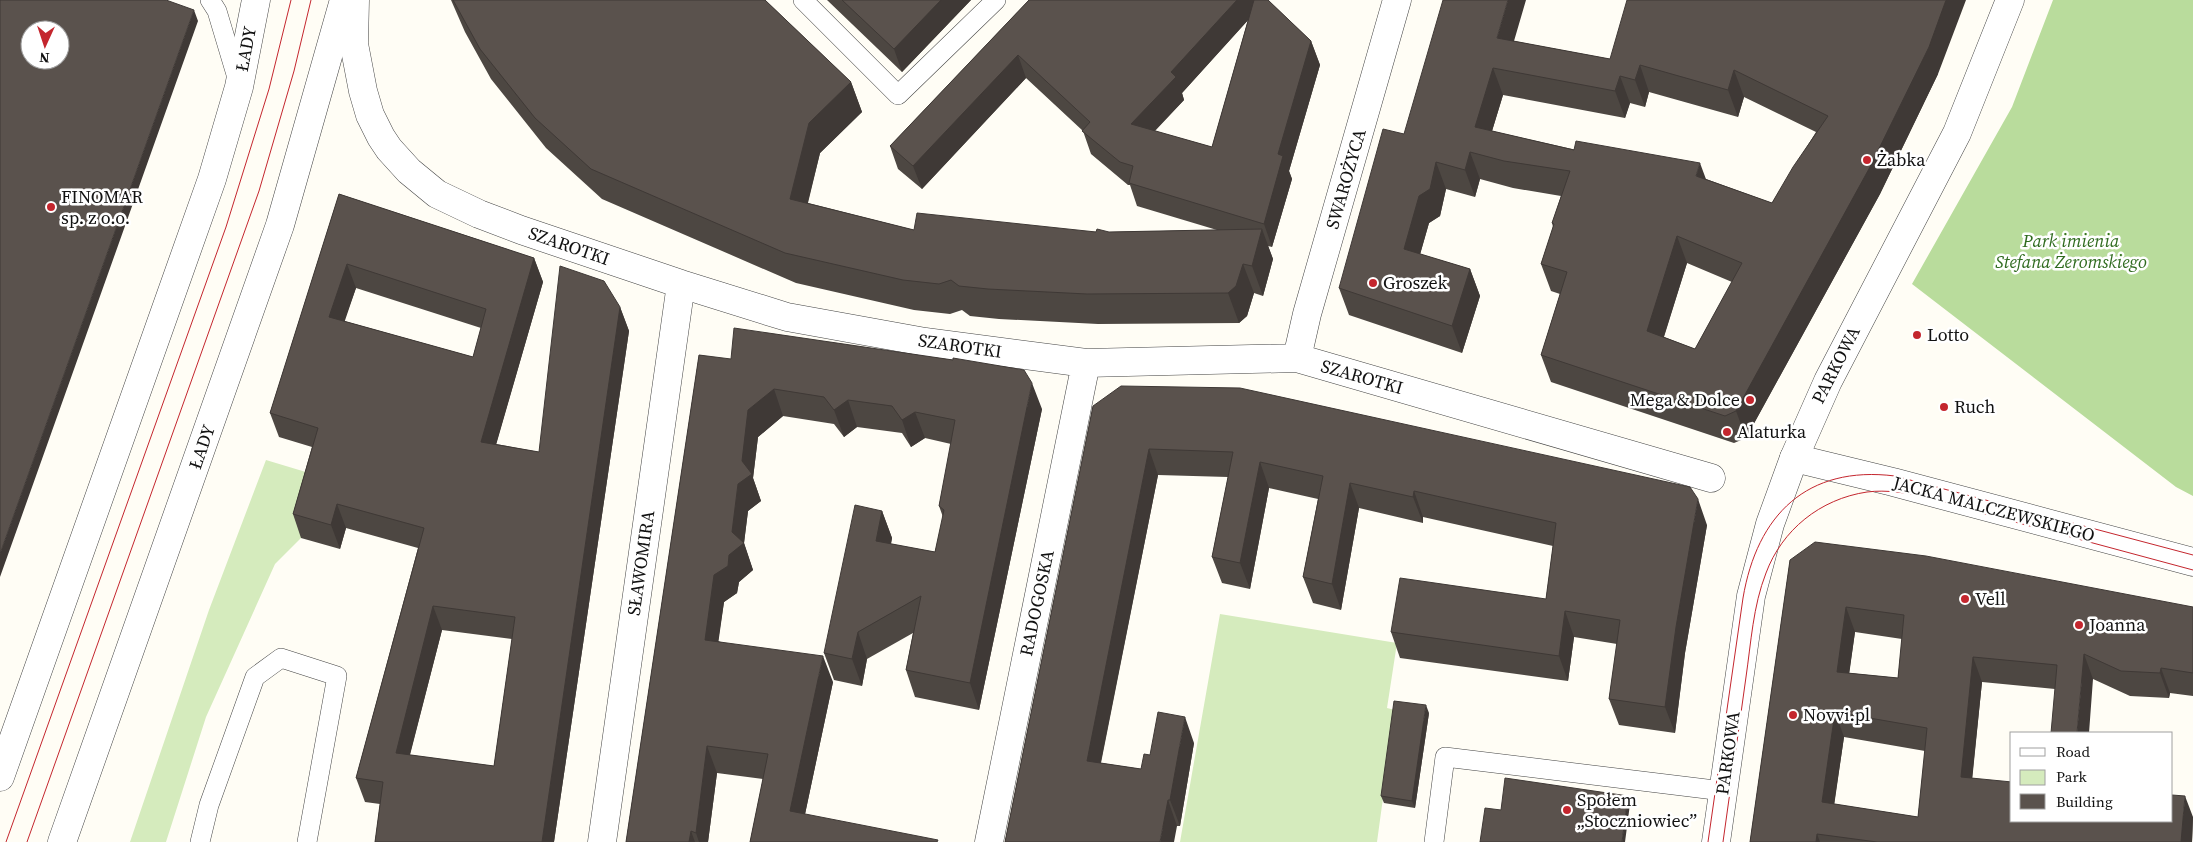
<svg xmlns="http://www.w3.org/2000/svg" width="2193" height="842" viewBox="0 0 2193 842" font-family="'Source Serif 4',serif">
	<rect width="100%" height="100%" fill="#fffdf5"/>
	<!-- green -->
	<path fill="#d5ebbd" d="M266 460 319 476 301 538 275 564 206 717 166 842H130L209 610Z
		M1220 614 1397 643 1387 708 1395 710 1377 842H1180Z"/>
	<!-- forest -->
	<path fill="#b9dc9c" d="M2053 0H2193V496L2176 487 1912 284 2012 107Z"/>
	<g fill="none" stroke-linecap="round" stroke-linejoin="round">
		<defs>
			<path id="service" d="M210 0 217 11 238 81
				M803 0 898 95 996 0
				M200 842 209 805 255 677 281 658 337 676 307 842
				M1434 842 1445 757 1723 791"/>
			<path id="minor" d="M355 0 354 44 363 91 370 115 381 137 389 149 409 171 437 194 479 214 521 230 681 284 787 317 925 342 1086 363 1297 358 1711 478
				M1297 358 1307 314 1397 0
				M1794 458 1828 381 1957 133 2010 0
				M602 842 681 284
				M989 842 1086 363"/>
			<path id="tertiary" d="M0 777 212 179 239 87 256 0
				M62 842 280 225 344 0
				M1716 842 1751 596 1770 524 1794 458 1893 482 2193 562"/>
		</defs>
		<!-- service casing -->
		<use href="#service" stroke="#444" stroke-width="20"/>
		<!-- minor casing -->
		<use href="#minor" stroke="#444" stroke-width="29"/>
		<!-- tertiary casing -->
		<use href="#tertiary" stroke="#444" stroke-width="29"/>
		<!-- service -->
		<use href="#service" stroke="#fff" stroke-width="19"/>
		<!-- minor -->
		<use href="#minor" stroke="#fff" stroke-width="28"/>
		<!-- tertiary -->
		<use href="#tertiary" stroke="#fff" stroke-width="28"/>
		<!-- tram -->
		<path stroke="#c4262e" stroke-width="1" d="M6 842 226 227 269 89 291 0
			M27 842 259 191 294 71 311 0
			M1708 842 1743 598C1757 515 1807 465 1895 476L2193 555
			M1723 842C1731 787 1738 732 1746 677 1751 643 1753 606 1766 573 1782 530 1820 499 1867 492 1906 487 1951 505 1989 515 2057 533 2125 552 2193 570"/>
	</g>
	<!-- wall -->
	<path fill="#4d4742" fill-rule="evenodd" d="M451 0H765L851 82 862 112 820 153 808 203 914 230 1109 232 1217 230 1137 206 1130 185H1128L1091 154 1083 131 1026 78 922 189 898 169 890 146 1029 0H1268L1311 41 1320 65 1289 171 1292 179 1272 247 1268 246 1273 259 1263 296 1254 293 1247 316 1239 323 1098 324 999 319 970 316 962 310 950 314 914 310 796 283 602 199 546 148 491 79 465 32ZM1248 20 1212 147 1155 131 1184 100 1182 93Z
		M827 0H971L902 72Z
		M1514 41 1610 59 1938 74 1880 194 1746 438 1734 443 1551 382 1541 355 1560 294 1551 291 1541 264 1553 227 1552 223 1561 196 1513 188 1480 179 1475 197 1446 189 1440 216 1429 223 1420 254 1470 269 1480 296 1462 353 1349 315 1339 288 1404 134ZM1649 92 1738 117 1744 97 1816 132 1772 203 1706 179 1492 131 1503 95 1625 118 1630 103 1645 107ZM1687 263 1732 282 1695 349 1664 337Z
		M339 194 534 258 543 282 496 444 539 452 620 307 629 331 554 842H375L380 804 365 802 356 778 418 548 346 528 340 549 301 538 293 514 312 447 279 437 270 413ZM356 288 481 328 473 357 344 321ZM442 630 512 639 494 766 410 755Z
		M699 355 1042 409 979 710 915 697 906 670 913 633 867 659 862 686 834 680 824 653 882 511 892 538 891 544 935 552 943 517 939 506 951 444 925 438 911 447 902 433 857 427 844 437 834 424 783 416 758 437 753 478 761 501 748 511 744 543 753 570 739 582 737 593 724 602 718 641 833 682 805 814 750 842 763 779 717 773 708 842H626Z
		M1093 406 1707 525 1685 653 1675 733 1619 725 1609 699 1617 644 1574 637 1568 681 1400 658 1391 632 1546 599 1553 546 1423 517V523L1359 508 1341 610 1313 603 1303 577 1318 499 1269 488 1250 589 1222 583 1212 557 1228 477 1158 475 1101 763 1141 769 1150 755 1194 743 1180 826H1177L1005 842Z
		M1790 560 2193 607V696L2170 693 2169 698 2130 696 2093 679 2055 689 1982 682 1972 778 2193 817 2192 842H1750ZM1855 632 1902 639 1898 678 1849 673ZM1844 737 1925 751 1918 817 1834 804Z
		M1429 713 1415 808 1384 803 1381 796Z"/>
	<!-- shaded-wall -->
	<path fill="#3f3936" d="M941 0H971L902 72 894 49Z
		M1237 0H1258L1260 7 1182 93 1184 100 1139 147 1131 124 1171 72Z
		M1508 0H1526L1507 65 1497 38Z
		M1946 0H1966L1938 74 1880 194 1746 438 1736 411Z
		M194 10 198 21 0 577V554Z
		M1311 41 1320 65 1289 171 1292 179 1272 247 1264 224 1278 154Z
		M1018 55 1026 78 922 189 913 166Z
		M1640 65 1649 92 1645 107 1635 80Z
		M1493 68 1503 95 1485 154 1475 127Z
		M1734 70 1744 97 1738 117 1728 90Z
		M1620 76 1630 103 1625 118 1615 91Z
		M851 82 862 112 820 153 801 229 790 199 809 123Z
		M1470 152 1480 179 1475 197 1465 170Z
		M1436 162 1446 189 1440 216 1429 223 1414 276 1404 249 1419 196Z
		M1700 163 1710 190 1696 176Z
		M1262 229 1273 259 1263 296 1252 266Z
		M1677 236 1687 263 1657 358 1647 331Z
		M534 258 543 282 490 466 481 442Z
		M347 264 356 288 338 341 329 317Z
		M1243 264 1254 293 1247 316 1239 323 1228 293Z
		M1470 269 1480 296 1462 353 1452 326Z
		M620 307 629 331 554 842H542Z
		M1032 383 1042 409 979 710 970 683Z
		M774 389 783 416 758 437 753 478 761 501 748 511 744 543 753 570 739 582 737 593 724 602 715 666 705 640 714 575 732 532 748 410Z
		M848 400 857 427 844 437 834 410Z
		M915 412 925 438 911 447 902 420Z
		M1149 449 1158 475 1096 786 1087 761Z
		M1260 462 1269 488 1250 589 1240 563Z
		M1350 483 1359 508 1341 610 1332 584Z
		M1414 491 1423 517V523L1413 497Z
		M1698 499 1707 525 1685 653 1675 733 1665 707 1676 627Z
		M337 504 346 528 340 549 331 525Z
		M882 511 892 538 886 568 876 541Z
		M433 606 442 630 404 777 396 753Z
		M1846 607 1855 632 1846 697 1837 672Z
		M1565 611 1574 637 1568 681 1559 656Z
		M858 632 867 659 862 686 852 659Z
		M2084 654 2093 679 2089 733H2077Z
		M823 656 833 682 800 838 790 811Z
		M1973 657 1982 682 1970 801 1961 777Z
		M2161 668 2170 693 2169 698 2160 673Z
		M1426 705 1429 713 1415 808 1412 801Z
		M1835 712 1844 737 1831 827 1822 802Z
		M1185 717 1194 743 1180 826 1170 800Z
		M707 746 717 773 708 842H699L696 833Z
		M1628 796 1630 804 1625 842H1622Z
		M2185 796 2193 817 2192 842H2181Z
		M1168 800 1177 826 1174 842H1160Z
		M691 831 695 842H689Z
		M1817 834 1820 842H1816Z"/>
	<!-- building -->
	<path fill="#5a524d" stroke="#3f3936" fill-rule="evenodd" d="M0 0H166L194 10 0 554ZM30 30H60V60H30Z
		M453 0H765L851 82 809 123 790 199 914 230 917 213 1096 232 1097 229 1109 232 1262 229 1252 266 1243 264 1236 286 1228 293 1087 294 988 289 959 286 951 280 939 284 903 280 785 253 591 169 535 118 480 49Z
		M842 0H941L894 49Z
		M1029 0H1237L1171 72 1176 77 1131 124 1212 147 1254 0H1268L1311 41 1278 154 1283 156 1264 224 1129 183 1133 166 1120 162 1082 131 1090 122 1018 55 913 166 890 146Z
		M1443 0H1508L1497 38 1610 59 1627 0H1946L1929 47 1870 167 1736 411 1725 416 1541 355 1567 272 1541 264 1554 224 1552 223 1570 171 1504 161 1470 152 1465 170 1436 162 1430 189 1419 196 1404 249 1470 269 1452 326 1339 288 1383 129 1404 134ZM1640 65 1728 90 1734 70 1828 116 1793 167 1772 203 1696 176 1700 163 1576 141 1574 150 1475 127 1493 68 1615 91 1620 76 1635 80ZM1677 236 1742 263 1695 349 1647 331Z
		M339 194 534 258 481 442 539 452 560 266 604 281 620 307 542 842H375L383 782 356 778 424 528 337 504 331 525 293 514 318 428 270 413ZM347 264 486 309 473 357 329 317ZM433 606 515 617 494 766 396 753Z
		M734 328 953 360V358L1024 370 1032 383 970 683 906 670 921 596 858 632 852 659 824 653 855 505 882 511 876 541 935 552 944 510 939 506 955 420 915 412 902 420 892 406 848 400 834 410 824 397 774 389 748 410 742 461 752 474 738 484 732 532 744 543 729 555 728 566 714 575 705 640 823 656 790 811 938 840 937 842H750L768 754 707 746 696 833 691 831 689 842H626L699 355 731 359Z
		M1121 386 1240 388 1690 487 1698 499 1676 627 1665 707 1609 699 1620 620 1565 611 1559 656 1391 632 1400 578 1546 599 1556 523 1414 491 1413 497 1350 483 1332 584 1303 577 1323 476 1260 462 1240 563 1212 557 1233 452 1149 449 1087 761 1141 769 1144 754 1150 755 1158 712 1185 717 1170 800H1168L1160 842H1005L1093 406Z
		M1815 542 1926 556 2193 607V673L2161 668 2160 673 2121 671 2084 654 2077 733H2051L2057 665 1973 657 1961 777 2012 782V821H2172V795L2185 796 2181 842H1877L1817 834 1816 842H1750L1790 560ZM1846 607 1904 615 1898 678 1837 672ZM1835 712 1927 728 1918 817 1822 802Z
		M1394 701 1426 705 1412 801 1381 796Z
		M1505 778 1628 796 1622 842H1480L1485 808 1501 810Z"/>
	<!-- markers -->
	<g fill="#c4262e" stroke="#fff" stroke-width="2">
		<circle cx="1867" cy="160" r="5"/>
		<circle cx="51" cy="207" r="5"/>
		<circle cx="1373" cy="283" r="5"/>
		<circle cx="1917" cy="335" r="5"/>
		<circle cx="1750" cy="400" r="5"/>
		<circle cx="1944" cy="407" r="5"/>
		<circle cx="1727" cy="432" r="5"/>
		<circle cx="1965" cy="599" r="5"/>
		<circle cx="2079" cy="625" r="5"/>
		<circle cx="1793" cy="715" r="5"/>
		<circle cx="1567" cy="810" r="5"/>
	</g>
	<g text-anchor="middle" stroke-width="5" stroke-linejoin="round" paint-order="stroke">
		<!-- street labels -->
		<g font-size="18" fill="#111" stroke="#fff">
			<text transform="translate(246 49) rotate(-79)" y="6">ŁADY</text>
			<text transform="translate(1346 179) rotate(-74)" y="6">SWAROŻYCA</text>
			<text transform="translate(569 246) rotate(19)" y="6">SZAROTKI</text>
			<text transform="translate(960 346) rotate(8)" y="6">SZAROTKI</text>
			<text transform="translate(1836 365) rotate(-63)" y="6">PARKOWA</text>
			<text transform="translate(1362 377) rotate(16)" y="6">SZAROTKI</text>
			<text transform="translate(202 447) rotate(-71)" y="6">ŁADY</text>
			<text transform="translate(1994 509) rotate(15)" y="6">JACKA MALCZEWSKIEGO</text>
			<text transform="translate(641 563) rotate(-82)" y="6">SŁAWOMIRA</text>
			<text transform="translate(1037 603) rotate(-78)" y="6">RADOGOSKA</text>
			<text transform="translate(1728 753) rotate(-82)" y="6">PARKOWA</text>
		</g>
		<!-- poi labels -->
		<g font-size="18" fill="#111" stroke="#fff" text-anchor="start">
			<text x="1877" y="166">Żabka</text>
			<text x="61" y="203">FINOMAR<tspan x="61" dy="21">sp. z o.o.</tspan></text>
			<text x="1383" y="289">Groszek</text>
			<text x="1927" y="341">Lotto</text>
			<text x="1740" y="406" text-anchor="end">Mega &amp; Dolce</text>
			<text x="1954" y="413">Ruch</text>
			<text x="1737" y="438">Alaturka</text>
			<text x="1975" y="605">Vell</text>
			<text x="2089" y="631">Joanna</text>
			<text x="1803" y="721">Novvi.pl</text>
			<text x="1577" y="806">Społem<tspan x="1577" dy="21">„Stoczniowiec”</tspan></text>
		</g>
		<!-- park labels -->
		<g font-size="18" font-style="italic" fill="#2f6b1f" stroke="#fff">
			<text x="2071" y="247">Park imienia<tspan x="2071" dy="21">Stefana Żeromskiego</tspan></text>
		</g>
	</g>
	<!-- legend -->
	<rect x="2010" y="732" width="162" height="90" fill="#ffffff" stroke="#a0a0a0"/>
	<rect x="2020" y="748" width="25" height="8" fill="#ffffff" stroke="#a0a0a0"/>
	<text x="2056" y="757" font-size="15" fill="#111111">Road</text>
	<rect x="2020" y="770" width="25" height="15" fill="#d5ebbd" stroke="#a0a0a0"/>
	<text x="2056" y="782" font-size="15" fill="#111111">Park</text>
	<rect x="2020" y="794" width="25" height="15" fill="#5a524d" stroke="#a0a0a0"/>
	<text x="2056" y="807" font-size="15" fill="#111111">Building</text>
	<!-- north arrow -->
	<g transform="translate(45 45) rotate(183)"><circle r="24" fill="#ffffff" stroke="#a0a0a0"/>
	<path d="M0-4L9 19L0 12L-9 19Z" fill="#c4262e"/>
	<text y="-8" font-size="14" font-weight="bold" text-anchor="middle" fill="#111111">N</text>
	</g>
</svg>
